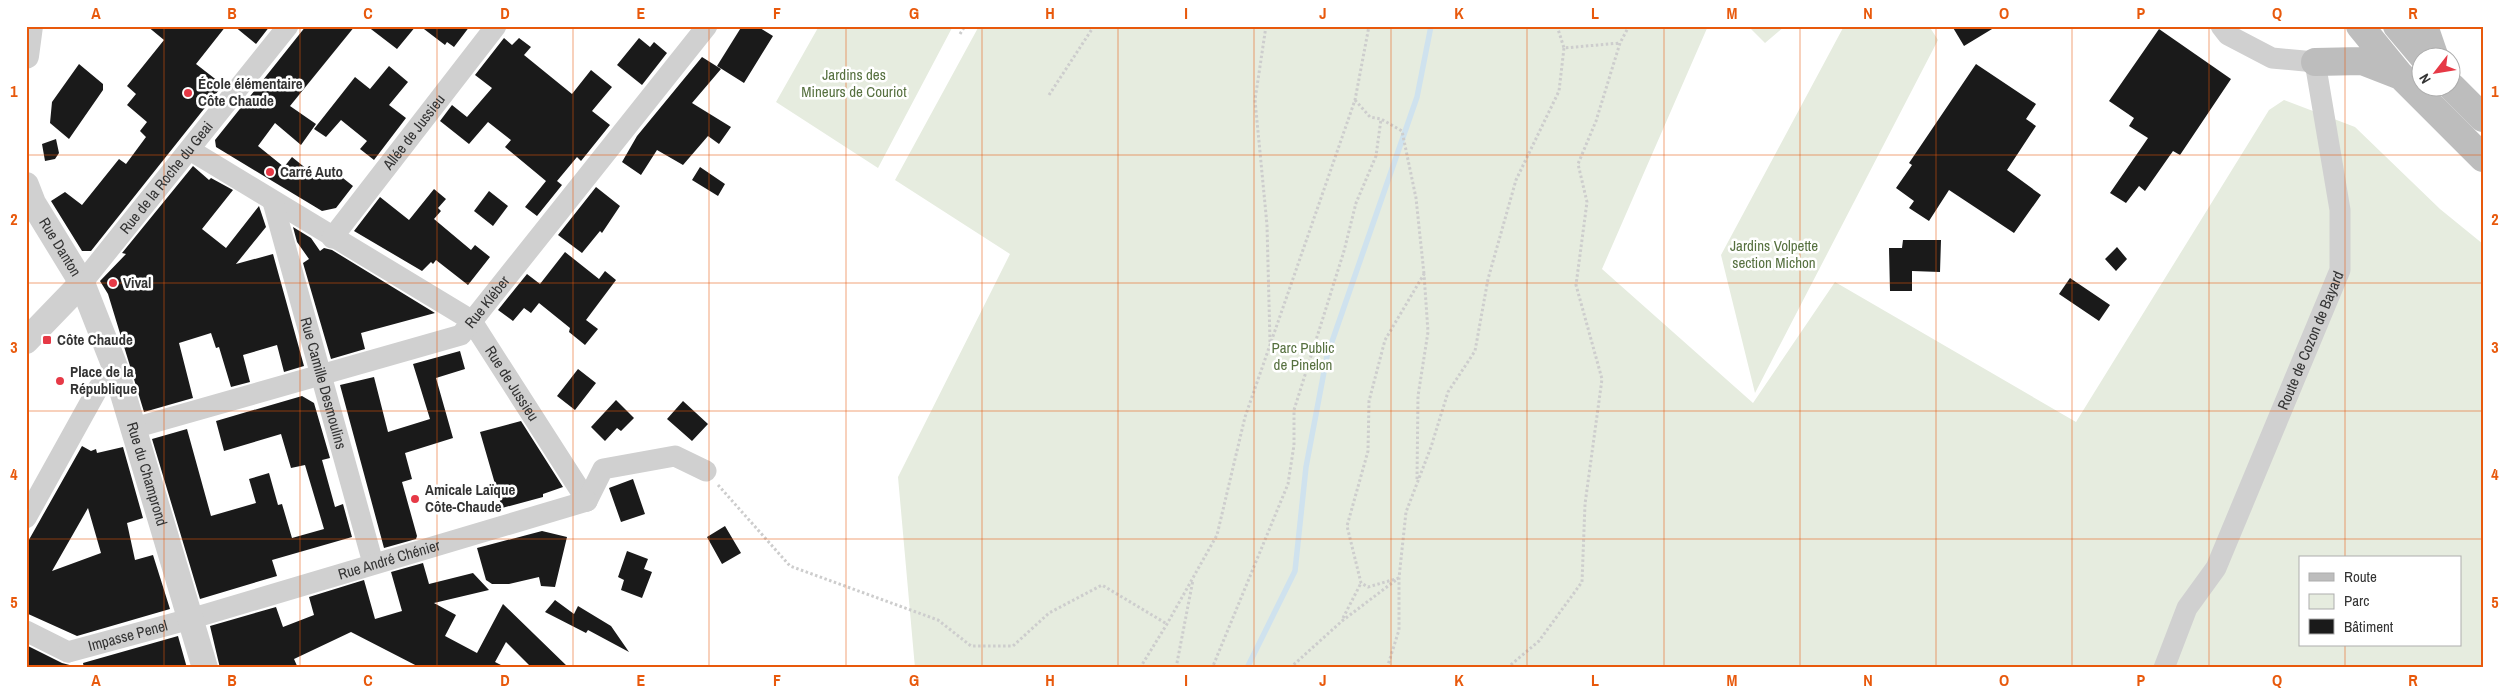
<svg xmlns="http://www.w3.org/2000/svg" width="2509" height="694" viewBox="0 0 2509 694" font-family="'Archivo Narrow',sans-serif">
	<rect width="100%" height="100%" fill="#fff"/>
	<!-- green -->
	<path fill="#e6ecdf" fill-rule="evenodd" d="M819 26H953L878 168 776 102Z
		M979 26H1708L1602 269 1753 403 1835 282 2076 422 2269 110 2284 100 2355 127 2440 209 2483 244V668H915L898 477 1010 254 895 180ZM2300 558H2460V645H2300Z
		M1748 26H1785L1765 43Z
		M1844 26H1929L1938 40 1755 393 1721 255Z"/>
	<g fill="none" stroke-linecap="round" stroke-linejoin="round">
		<!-- stream -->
		<path stroke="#cfe2ee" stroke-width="5.5" d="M1247 668 1295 571 1306 467 1327 356 1417 97 1431 26"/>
	</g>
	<!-- building -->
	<path fill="#1a1a1a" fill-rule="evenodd" d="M147 26H226L196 64 223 85 91 251H82L51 201 65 192 82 205 119 159 126 164 146 137 140 131 147 122 127 105 136 94 127 86 164 40Z
		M234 26H270L256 44Z
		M306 26H355L290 106 316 124 301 145 275 123 258 146 284 167 292 157 319 179 329 167 353 186 336 208 322 211 216 147 215 140Z
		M367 26H416L397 49Z
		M420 26H470L454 47 447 42 445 45Z
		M742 26H757L773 36 744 83 717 66Z
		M1952 26H1997L1964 46Z
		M2159 29 2231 79 2180 155 2173 151 2145 191 2139 186 2126 203 2110 193 2148 138 2129 126 2134 118 2109 101Z
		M504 38 512 45 519 38 531 47 524 55 572 94 591 70 612 87 592 111 610 125 581 161 577 157 557 181 562 185 537 216 525 207 546 181 505 147 511 140 488 122 469 144 440 121 452 105 467 117 492 88 475 75Z
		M639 38 650 47 654 42 667 53 642 85 617 65Z
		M702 57 721 69 692 103 731 127 719 144 708 136 683 165 657 150 641 175 622 162 637 136Z
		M79 64 103 84V90L69 139 50 123 52 102Z
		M1976 64 2036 104 2026 119 2036 126 2007 170 2041 195 2014 233 1949 190 1929 221 1909 208 1914 201 1896 188 1912 165 1909 163Z
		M389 66 408 82 389 105 406 118 374 160 360 149 367 141 341 120 326 137 314 129 355 77 370 89Z
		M56 139 59 153 55 159 45 161 42 144Z
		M193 166 209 180 211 178 233 190 202 229 226 248 259 206 266 227 236 264 273 254 304 366 284 372 277 345 243 355 250 382 231 387 219 347 216 348 211 333 179 343 193 398 144 412 108 294 100 281 126 254 122 253Z
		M700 167 725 184 718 196 692 180Z
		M596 187 620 206 602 233 600 231 582 253 558 235Z
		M434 189 446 199 438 208 441 211 434 219 471 250 475 245 490 257 468 285 436 260 433 264 431 262 422 271 354 231 380 197 409 220Z
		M489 191 508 206 493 226 474 211Z
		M293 227 311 238 320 251 324 248 332 250 435 313 361 333 365 349 331 359 303 263 309 259 297 242Z
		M1903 240H1941L1940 272 1912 271V291H1890L1889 248H1902Z
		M2117 247 2127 259 2116 271 2105 259Z
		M565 252 599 279 605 271 616 280 586 320 598 329 585 345 569 332 570 328 539 303 531 313 524 308 513 321 498 310 527 274 540 284Z
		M2070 278 2110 305 2099 321 2059 294Z
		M460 351 465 369 436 378 453 438 405 453 412 479 402 482 417 536 416 539 384 548 340 385 374 377 388 432 430 419 413 364Z
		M578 369 596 383 575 410 557 396Z
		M302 396 314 403 330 458 322 460 335 507 343 504 352 537 272 560 277 576 200 599 152 439 187 429 211 516 256 503 249 479 269 473 278 505 282 504 292 538 324 529 305 465 291 468 281 434 224 451 216 421Z
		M616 400 634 418 621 431 617 428 605 441 591 427Z
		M683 401 708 424 692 441 667 419Z
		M521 421 563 487 543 494V497L502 508 480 432Z
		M82 446 91 451 96 449 97 453 123 447 143 518 127 523 135 560 153 555 170 609 77 636 26 613V545ZM88 508 101 553 52 571Z
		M633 479 645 514 621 522 609 488Z
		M725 526 741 553 722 564 707 537Z
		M542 531 567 537 555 587 541 586 539 577 509 584H492L486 580 477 548Z
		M627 551 648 559 644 569 652 572 642 598 621 590 624 580 618 577Z
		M423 563 429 584 473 573 489 590 434 603 456 615 445 636 477 653 503 604 569 668H532L506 642 495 662 507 668H421L351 632 294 659 298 668H220L210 626 276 607 283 627 314 615 309 597 364 580 375 619 402 611 391 572Z
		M555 600 574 614 578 606 611 626 629 652 588 630 586 633 545 612Z
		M178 636 187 668H84L83 663Z
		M26 645 62 663 81 668H26Z"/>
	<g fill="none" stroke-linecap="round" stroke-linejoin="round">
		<!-- path -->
		<path stroke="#cdcdcd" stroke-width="3" stroke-dasharray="2.5 2.5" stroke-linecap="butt" d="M1266 26 1255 100 1267 225 1270 342
			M1557 26 1564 48 1620 43
			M960 34 965 26
			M1049 95 1094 26
			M1355 100 1370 117 1381 119 1402 131 1416 198 1424 274
			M718 485 790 566 938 620 971 646H1013L1049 613 1102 585 1167 624
			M1399 578 1368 587 1361 583 1347 526 1368 451 1369 401 1385 340 1424 274 1428 332 1418 396 1417 479
			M1343 618 1361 583
			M1140 668 1167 624 1217 535 1245 417 1355 100 1369 26
			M1176 668 1193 580
			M1210 668 1213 666 1288 484 1294 445V410L1344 251 1356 203 1376 156 1381 119
			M1290 668 1342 621 1396 580
			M1387 668 1399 630V578L1406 512 1431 447 1448 392 1475 351 1488 279 1516 180 1559 91 1564 48
			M1507 668 1539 641 1582 582 1585 504 1602 379 1576 285 1587 202 1578 164 1596 121 1620 43 1629 26"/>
		<!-- minor -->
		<g stroke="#d0d0d0" stroke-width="21">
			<path id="s1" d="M190 150 471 320 587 501"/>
			<path id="s2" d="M273 202 373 563"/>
			<path id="s3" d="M332 238 496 26"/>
			<path id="s4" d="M82 283 288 26"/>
			<path id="s5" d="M134 428 461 335 707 26"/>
			<path d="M587 501 603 469 675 456 706 471"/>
			<path d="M26 518 97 390 115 367"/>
			<path d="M26 631 68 652"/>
			<path id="s6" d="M68 652 190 619 587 501"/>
			<path id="s7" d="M2164 668 2187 608 2216 568 2340 270V210L2315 62 2272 58 2228 35 2221 26"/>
		</g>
		<!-- tertiary -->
		<g stroke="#d0d0d0" stroke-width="26">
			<path d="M26 56 30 26"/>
			<path id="s8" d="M26 185 33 203 82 283 115 367 205 668"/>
			<path d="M26 341 82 283"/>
		</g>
		<!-- secondary -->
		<path stroke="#bdbdbd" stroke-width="28" d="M2360 26 2400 75 2483 158
			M2397 26 2424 58
			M2424 26 2435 58
			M2315 62 2362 61 2398 75
			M2452 87 2483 118"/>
	</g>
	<!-- grid -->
	<path fill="none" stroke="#e8590c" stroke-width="1" stroke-opacity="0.55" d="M164 26V668M300 26V668M437 26V668M573 26V668M709 26V668M846 26V668M982 26V668M1118 26V668M1254 26V668M1391 26V668M1527 26V668M1664 26V668M1800 26V668M1936 26V668M2072 26V668M2209 26V668M2345 26V558M26 155H2483M26 283H2483M26 411H2483M26 539H2483M2345 645V668"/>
	<!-- markers -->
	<g fill="#e63946" stroke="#fff" stroke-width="2">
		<circle cx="188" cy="93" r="5"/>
		<circle cx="270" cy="172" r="5"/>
		<circle cx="113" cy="283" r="5"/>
		<rect x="42" y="335" width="10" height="10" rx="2.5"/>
		<circle cx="60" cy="381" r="5"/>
		<circle cx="415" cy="499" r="5"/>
	</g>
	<g text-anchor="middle" stroke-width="5" stroke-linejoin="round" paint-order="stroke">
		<!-- park labels -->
		<g font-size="15" fill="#56703f" stroke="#fff">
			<text x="854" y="80">Jardins des<tspan x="854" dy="17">Mineurs de Couriot</tspan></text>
			<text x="1774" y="251">Jardins Volpette<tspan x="1774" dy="17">section Michon</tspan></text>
			<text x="1303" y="353">Parc Public<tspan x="1303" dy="17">de Pinelon</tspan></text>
		</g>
		<!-- poi labels -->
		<g font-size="15" font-weight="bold" fill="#333" stroke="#fff" text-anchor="start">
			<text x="198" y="89">École élémentaire<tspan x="198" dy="17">Côte Chaude</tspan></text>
			<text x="280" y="177">Carré Auto</text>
			<text x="123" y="288">Vival</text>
			<text x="57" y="345">Côte Chaude</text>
			<text x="70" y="377">Place de la<tspan x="70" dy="17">République</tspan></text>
			<text x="425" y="495">Amicale Laïque<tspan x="425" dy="17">Côte-Chaude</tspan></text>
		</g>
		<!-- street labels -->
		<g font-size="15" fill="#333" stroke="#fff">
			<text dy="5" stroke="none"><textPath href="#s3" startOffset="134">Allée de Jussieu</textPath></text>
			<text dy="5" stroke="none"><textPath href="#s4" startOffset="135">Rue de la Roche du Geai</textPath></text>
			<text dy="5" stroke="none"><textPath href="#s8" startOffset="71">Rue Danton</textPath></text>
			<text dy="5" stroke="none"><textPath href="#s5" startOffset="382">Rue Kléber</textPath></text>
			<text dy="5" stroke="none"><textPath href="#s7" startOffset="360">Route de Cozon de Bayard</textPath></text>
			<text dy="5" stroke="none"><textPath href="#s2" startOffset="188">Rue Camille Desmoulins</textPath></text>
			<text dy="5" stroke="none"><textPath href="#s1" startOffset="404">Rue de Jussieu</textPath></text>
			<text dy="5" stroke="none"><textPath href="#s8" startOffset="315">Rue du Champrond</textPath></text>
			<text dy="5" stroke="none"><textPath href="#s6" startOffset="334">Rue André Chénier</textPath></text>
			<text dy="5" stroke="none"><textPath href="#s6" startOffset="62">Impasse Penel</textPath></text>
		</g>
	</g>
	<!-- border -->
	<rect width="2509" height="694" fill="none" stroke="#ffffff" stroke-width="55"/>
	<!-- legend -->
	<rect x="2299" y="556" width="162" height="90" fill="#ffffff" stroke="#adadad"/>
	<rect x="2309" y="573" width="25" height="8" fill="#bdbdbd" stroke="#adadad"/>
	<text x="2344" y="582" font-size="15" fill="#333333">Route</text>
	<rect x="2309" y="594" width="25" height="15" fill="#e6ecdf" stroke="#adadad"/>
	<text x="2344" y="606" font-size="15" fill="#333333">Parc</text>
	<rect x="2309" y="619" width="25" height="15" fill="#1a1a1a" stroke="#adadad"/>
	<text x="2344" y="632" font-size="15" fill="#333333">Bâtiment</text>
	<!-- north arrow -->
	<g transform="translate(2436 72) rotate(239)"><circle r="24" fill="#ffffff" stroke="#adadad"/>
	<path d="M0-4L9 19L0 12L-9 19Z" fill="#e63946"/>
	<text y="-8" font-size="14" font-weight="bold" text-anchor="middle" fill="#333333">N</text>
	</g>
	<rect x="28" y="28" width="2454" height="638" fill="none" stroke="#e8590c" stroke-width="2"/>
	<g font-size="16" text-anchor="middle" font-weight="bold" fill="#e8590c">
		<text x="96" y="19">A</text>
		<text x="232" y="19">B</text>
		<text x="368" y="19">C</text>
		<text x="505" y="19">D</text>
		<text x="641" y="19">E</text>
		<text x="777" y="19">F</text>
		<text x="914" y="19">G</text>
		<text x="1050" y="19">H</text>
		<text x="1186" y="19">I</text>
		<text x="1323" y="19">J</text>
		<text x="1459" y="19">K</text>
		<text x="1595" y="19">L</text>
		<text x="1732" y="19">M</text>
		<text x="1868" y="19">N</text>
		<text x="2004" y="19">O</text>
		<text x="2141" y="19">P</text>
		<text x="2277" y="19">Q</text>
		<text x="2413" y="19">R</text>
		<text x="14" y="97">1</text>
		<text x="2495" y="97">1</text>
		<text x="14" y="225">2</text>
		<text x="2495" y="225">2</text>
		<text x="14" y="353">3</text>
		<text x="2495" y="353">3</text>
		<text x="14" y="480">4</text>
		<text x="2495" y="480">4</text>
		<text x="14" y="608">5</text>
		<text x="2495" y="608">5</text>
		<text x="96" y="686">A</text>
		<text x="232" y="686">B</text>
		<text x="368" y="686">C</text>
		<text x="505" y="686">D</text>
		<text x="641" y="686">E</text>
		<text x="777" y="686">F</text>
		<text x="914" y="686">G</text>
		<text x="1050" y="686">H</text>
		<text x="1186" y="686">I</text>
		<text x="1323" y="686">J</text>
		<text x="1459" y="686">K</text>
		<text x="1595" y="686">L</text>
		<text x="1732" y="686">M</text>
		<text x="1868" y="686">N</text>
		<text x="2004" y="686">O</text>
		<text x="2141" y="686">P</text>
		<text x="2277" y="686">Q</text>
		<text x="2413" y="686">R</text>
	</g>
</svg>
